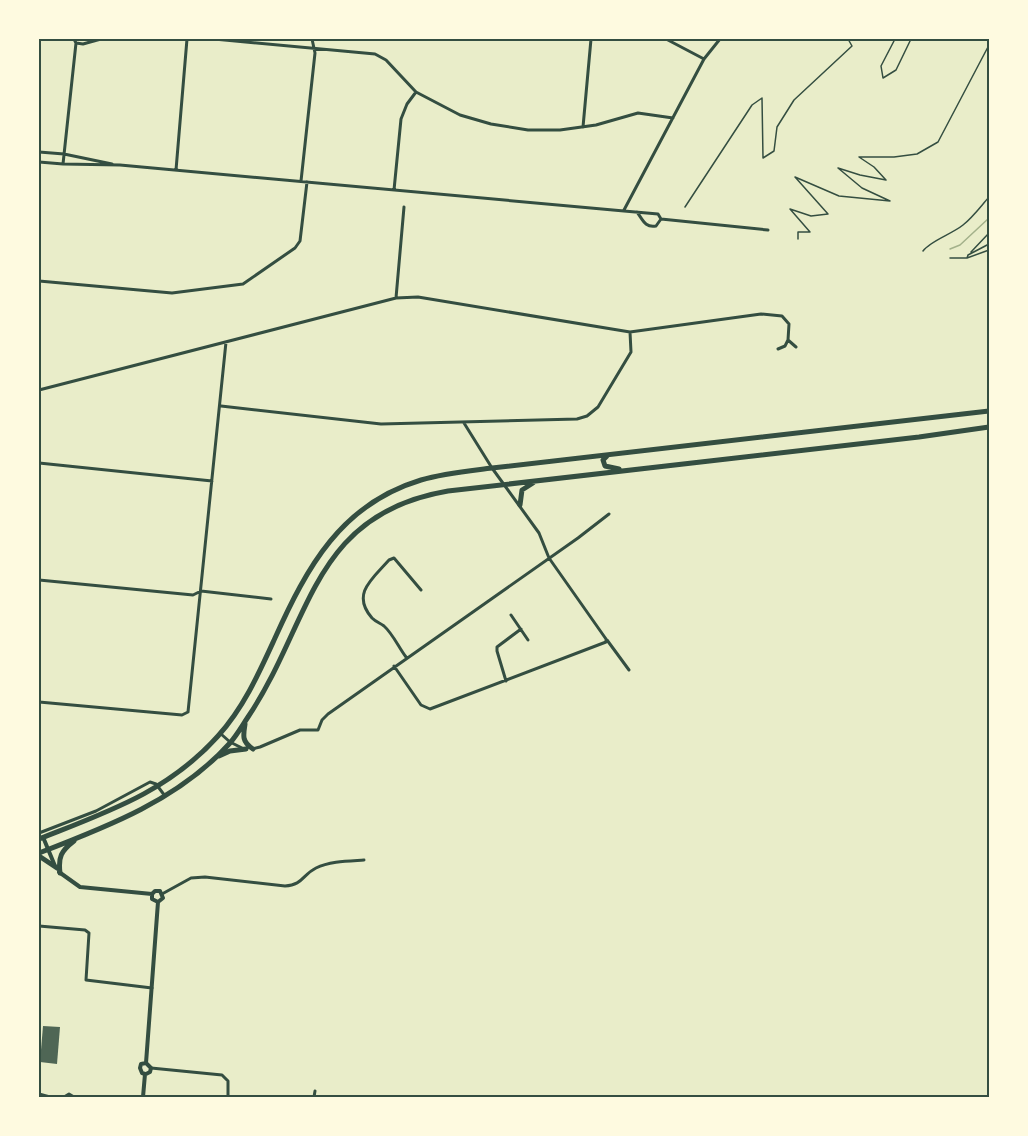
<svg xmlns="http://www.w3.org/2000/svg" width="1028" height="1136" viewBox="0 0 1028 1136" font-family="'PT Sans Narrow',sans-serif">
	<rect width="100%" height="100%" fill="#e9edc9"/>
	<g fill="none" stroke-linecap="round" stroke-linejoin="round">
		<!-- stream -->
		<path stroke="#a3b18a" stroke-width="1.5" d="M950 249 960 245 989 218"/>
	</g>
	<!-- building -->
	<path fill="#4f6655" d="M43 1026 60 1027 57 1064 40 1062Z"/>
	<g fill="none" stroke-linecap="round" stroke-linejoin="round">
		<!-- path -->
		<path stroke="#344e41" stroke-width="1.5" d="M895 39 881 66 883 78 896 70 911 39
			M685 207 752 105 762 98 763 158 774 151 777 127 794 100 852 46 848 39
			M798 239V232H810L790 209 811 216 828 214 795 177 839 196 890 201 862 188 838 168 860 175 886 180 874 167 859 157H894L917 154 938 142 989 45
			M923 251C930 241 952 234 963 225 973 217 981 206 989 197
			M971 252 989 233
			M950 258H967L968 255 989 244
			M967 258 989 250"/>
		<!-- minor -->
		<path stroke="#344e41" stroke-width="3" d="M214 39 375 54 386 60 416 92 460 115 491 124 528 130H560L596 125 638 113 673 118
			M666 39 704 59
			M76 43 83 44 101 39
			M583 127 591 39
			M39 152 64 154 112 164
			M39 162 63 164 120 165 624 211 658 214 661 219
			M63 164 76 43 74 39
			M176 170 187 39
			M301 181 315 53 312 39
			M394 190 401 119 407 104 416 92
			M624 210 704 59 720 39
			M637 212C643 220 645 228 656 226L661 219 768 230
			M39 281 172 293 243 284 295 248 300 241 307 182
			M396 298 404 207
			M788 340 796 347
			M778 349 785 346 788 340
			M39 390 396 298 418 297 630 332 761 314 782 316 789 324 788 340
			M221 406 381 424 577 419 587 416 598 407 631 352 630 332
			M39 463 212 481
			M39 580 193 595 201 591 271 599
			M511 615 528 640
			M607 640 629 670
			M406 657C399 648 393 634 384 626 380 623 376 622 372 618 351 594 372 579 389 560L394 558 421 590
			M394 666 421 705 430 709 606 642V639L549 558 539 533 492 468 464 423
			M506 681 497 651V647L521 629
			M39 702 182 715 188 712 226 342
			M221 734 230 742 242 748
			M252 749 260 747 300 730H318L322 720 328 714 578 538 609 514
			M39 833 96 811 150 782 156 784 165 796
			M162 894 191 878 205 877 285 886C303 885 302 875 316 868 330 861 349 861 364 860
			M39 926 85 930 89 933 86 980 152 988
			M151 1068 222 1075 228 1081V1097
			M39 1094 50 1097
			M64 1097 69 1094 74 1097
			M314 1097 315 1091"/>
		<!-- tertiary -->
		<path stroke="#344e41" stroke-width="4" d="M43 837 55 866
			M59 872 80 887 152 894 155 891H160L163 898 158 902
			M152 894V899L158 902
			M146 1063 158 902
			M145 1074 142 1073 140 1068 141 1064 146 1063
			M146 1074 150 1072 151 1068 146 1063
			M143 1097 145 1074"/>
		<!-- primary -->
		<path stroke="#344e41" stroke-width="5" d="M607 456 603 460 605 466 619 469
			M520 505 522 490 533 483
			M245 724C243 736 242 742 253 749
			M219 756 230 751 246 749
			M39 839C107 812 168 792 218 736 244 707 259 673 275 638 307 567 341 504 421 480 444 473 468 471 492 468L989 411
			M39 853C107 827 180 799 230 743 237 735 242 726 248 717 312 622 311 514 448 491L919 437 989 427
			M39 856 57 868
			M60 873C58 857 61 851 74 841"/>
	</g>
	<!-- border -->
	<rect width="1028" height="1136" fill="none" stroke="#fefae0" stroke-width="81"/>
	<rect x="40" y="40" width="948" height="1056" fill="none" stroke="#344e41" stroke-width="2"/>
</svg>
